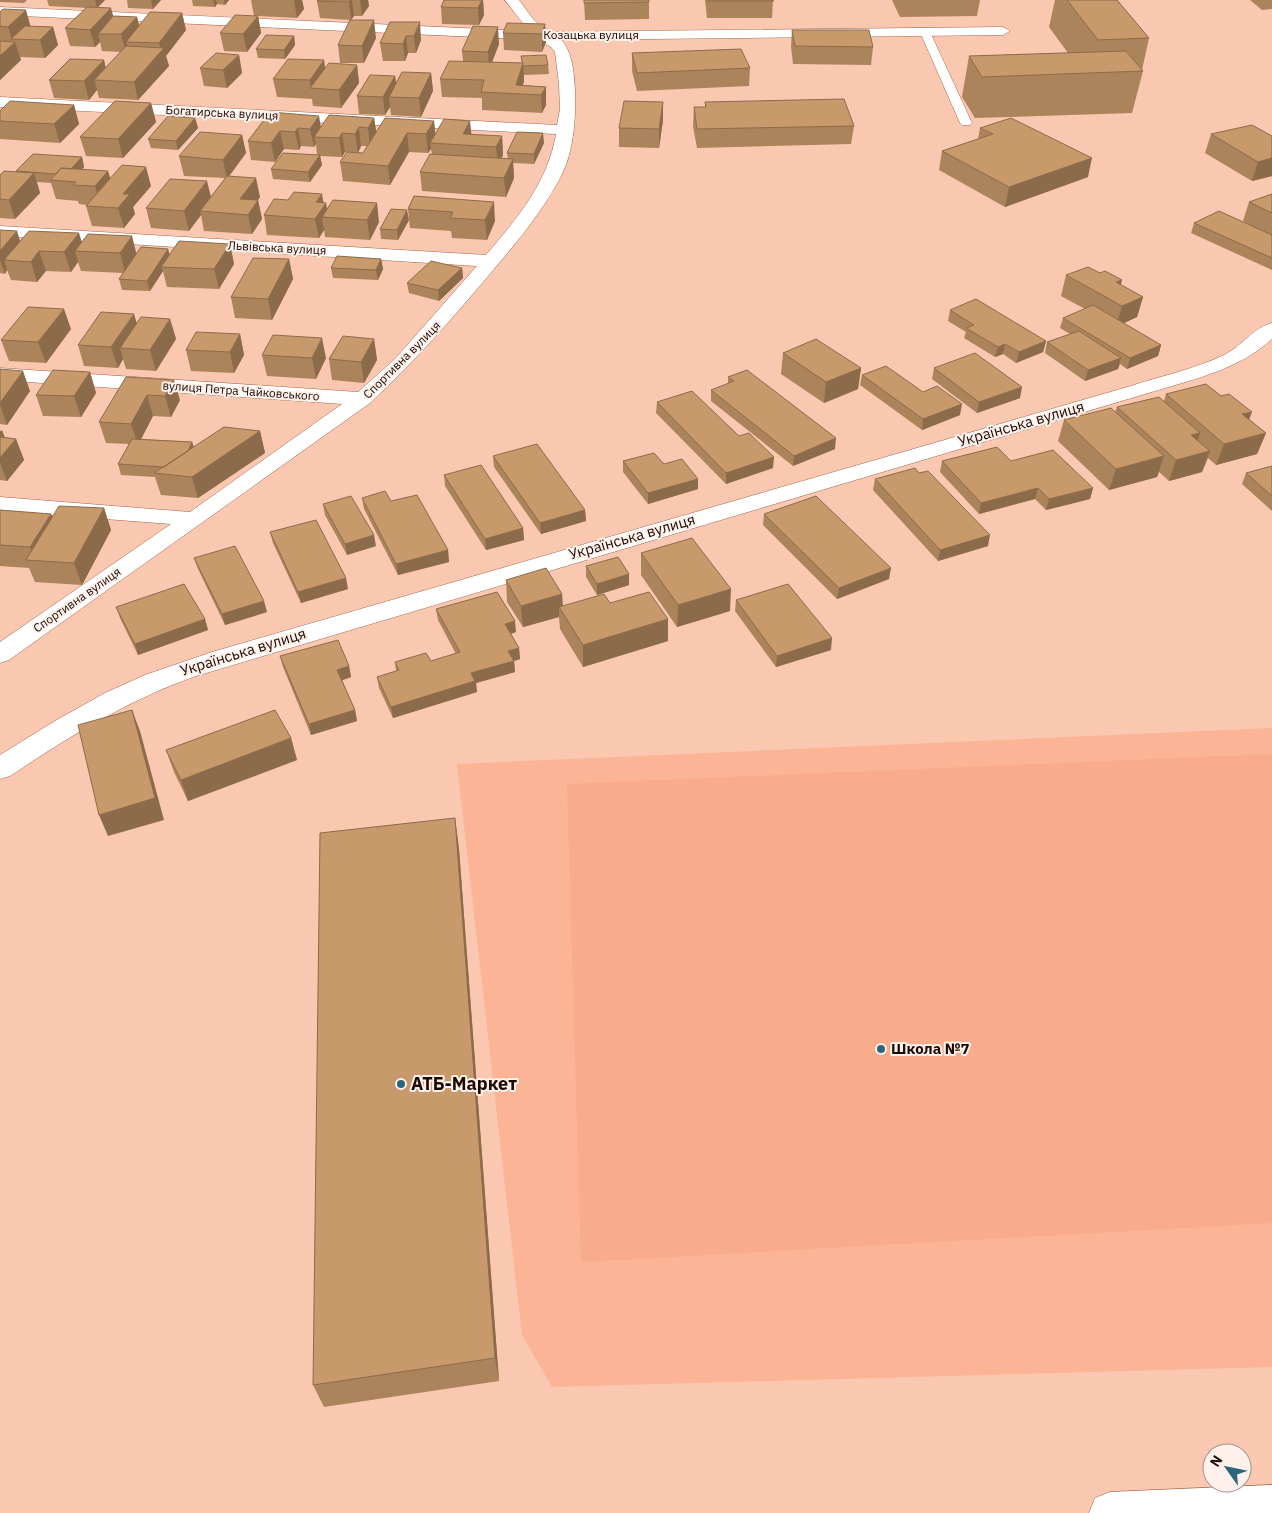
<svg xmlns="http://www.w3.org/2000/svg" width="1272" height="1513" viewBox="0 0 1272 1513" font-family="'IBM Plex Sans',sans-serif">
	<rect width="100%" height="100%" fill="#fac7b0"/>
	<!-- built -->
	<path fill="#fbb495" d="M1272 728V1367L552 1387 522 1335 457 764Z"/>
	<!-- green -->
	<path fill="#f8ac8b" d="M1272 754V1223L581 1262 567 784Z"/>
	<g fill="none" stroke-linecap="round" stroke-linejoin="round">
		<defs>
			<path id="lane" d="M925 29 930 32 972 123 970 125H962L960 123 920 32Z"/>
			<path id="street" d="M505 0H519L533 19 547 32 1003 27 1010 31 1003 35 561 40C573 52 574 74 575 90 576 116 574 148 563 172 544 211 515 244 489 275 451 320 413 363 370 403L9 660 0 663V642L171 524 0 511V497L190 512 342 404 0 380V368L358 392 395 359 477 266 0 236V226L486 255C517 219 548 182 556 134L0 107V97L557 125 560 109 559 84 555 52 551 47 540 40 0 15V7L529 31Z"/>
			<path id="secondary" d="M1272 323V339C1237 371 1190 380 1145 394L196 676C128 700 70 736 10 776L0 779V755L55 721 105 693 145 675 212 652 1131 386C1161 376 1195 369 1224 355 1241 347 1254 327 1272 323Z
				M1272 1485V1513H1089L1095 1498 1110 1492Z"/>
		</defs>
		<!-- lane casing -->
		<use href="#lane" stroke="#a1684f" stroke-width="1"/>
		<!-- street casing -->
		<use href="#street" stroke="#a1684f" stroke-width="1"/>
		<!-- secondary casing -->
		<use href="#secondary" stroke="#a1684f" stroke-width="1"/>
		<!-- lane -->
		<use href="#lane" fill="#fff" fill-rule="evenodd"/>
		<!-- street -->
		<use href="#street" fill="#fff" fill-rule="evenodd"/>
		<!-- secondary -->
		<use href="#secondary" fill="#fff" fill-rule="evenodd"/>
	</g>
	<!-- wall -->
	<path fill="#ac845c" d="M0 0H27L24 3 0 2Z
		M47 0H105L97 8 113 16 137 17 139 26 182 13 186 30 166 56 169 66 138 100 99 98 97 90 89 100 54 98 49 80 104 60 105 68 121 52 102 51 100 42 95 47 70 46 65 28 87 8 49 6Z
		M127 0H161L153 9 128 8Z
		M192 0H229L225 5 217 4 215 7 193 6Z
		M251 0H302L304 9 297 18 258 16 261 33 247 52 224 51 220 33 254 16Z
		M318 0H370H368L369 6 362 16H354L351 20 320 18 317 1Z
		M483 0 484 15 479 25 442 24 441 7Z
		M584 0 649 2V19L585 20Z
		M705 0H773L772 18H707Z
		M892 0H980L977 16 900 17Z
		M1055 0H1117L1149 38 1142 70 1143 71 1132 113 975 118 962 97 969 56 1068 53 1049 27Z
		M1250 0H1272V9L1262 10Z
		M0 12 31 26 53 27 58 45 45 58 20 57 21 60 0 80Z
		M390 22 421 40 416 53H408L405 61H383L380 43Z
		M545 24 546 42 542 52 504 50 503 33Z
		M792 30 873 47 871 65 793 64 791 47Z
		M294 36 295 45 285 59 258 58 256 49Z
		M376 38 364 63H340L338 45Z
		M499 44 492 62 522 63 521 56 548 65 549 74 524 75V81L523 85 546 87V105L542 113 482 110V98L442 97 440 79 463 61 462 51Z
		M632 53 750 68 749 86 637 91 632 71Z
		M239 55 242 73 227 88 204 86 200 68Z
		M324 60 325 69 357 65 359 83 341 108 313 106 312 99 277 97 273 79Z
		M431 73 433 91 421 117 391 115 390 107 385 115 359 114 357 96 395 76 396 83Z
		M663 102V120L659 148 619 147V128Z
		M705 102 854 126 851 144 697 148 693 126 694 107H705Z
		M151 103 156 122 123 158 86 156 80 137Z
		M74 105 79 124 60 143 0 139V111Z
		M270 112 321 127 374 118 376 132 434 121 435 134 471 135 502 136 503 155 501 159H508L507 153 544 143 534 164 513 163 514 178 506 197 422 191 420 172 432 154 431 149 428 153 409 152 390 185 343 181 340 162 363 153 367 146H361L358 153 345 152 342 157 320 156 322 165 310 182 273 179 271 169 317 155 316 144 314 147 301 146 299 150 284 149 275 162 251 160 248 141Z
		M195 118 198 128 178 150 151 148 148 139Z
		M980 128 1088 177 1005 207 939 170 942 151 978 139Z
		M1211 134 1272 136V176L1252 181 1205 153Z
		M242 135 246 153 229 176 260 197 258 200 262 219 252 234 204 231 201 215 189 231 151 228 146 208 211 197 225 178 184 176 179 156Z
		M82 157 84 167 82 170 108 171 110 178 151 186 133 207 135 214 124 228 92 226 86 206 87 205 79 204 78 201 56 199 51 183 37 182 40 193 15 219 0 218V175L16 172V171Z
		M1272 194V270L1191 233 1194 223 1250 225 1243 221 1249 202Z
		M414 196 495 221 487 240 452 238 451 231 410 228 408 209Z
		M323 203H326L327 210 379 222 370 240 325 237 324 230 319 238 267 235 264 215Z
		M409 220 398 240 381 239 380 229Z
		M0 230 20 241 82 242 137 254 170 255 230 244 234 264 219 289 167 287 163 271 150 291 122 290 119 279 123 273 81 271 78 262 71 272 46 271 37 282 11 280 7 270 5 274 0 273Z
		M289 259 293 279 272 320 235 318 231 297Z
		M381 259 383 269 378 280 333 278 331 268Z
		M462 268 463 278 439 301 409 293 407 283Z
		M1066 275 1121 285 1143 297 1137 317 1123 323 1161 345 1158 356 1127 369 1120 364 1118 369 1085 381 1045 353 1047 342 1070 334 1060 328 1063 318 1085 309 1061 296Z
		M950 310 1046 341 1043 352 1016 363 1003 354 995 357 964 338 966 332 948 321Z
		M170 319 176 339 156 371 126 369 123 359 118 368 84 366 78 345 137 324Z
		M71 329 46 363 9 361 1 340Z
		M240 334 244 355 234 373 191 371 186 350Z
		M374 339 377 360 364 383 332 380 329 359Z
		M783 353 861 368 858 389 824 403 781 374Z
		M262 355 326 358 316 379 267 376Z
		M934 368 1020 398 977 413 932 379Z
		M0 369 30 391 7 425 0 424Z
		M90 372 96 393 81 417 43 416 36 395Z
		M862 375 923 392 960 415 922 430 860 385Z
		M126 377 180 400 171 417 153 416 141 439 192 442 194 447 260 431 265 453 198 498 161 495 155 477 121 475 118 464 129 444 106 443 99 422Z
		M728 377 835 449 793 466 711 401V390L728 384Z
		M1166 394 1249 419 1266 433 1257 454 1216 465 1208 458 1202 472 1169 481 1159 472 1157 477 1109 490 1058 441 1064 420 1115 412 1117 407 1164 401Z
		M657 402 739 436 773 468 726 484 656 413Z
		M0 430 4 437 16 439 24 460 7 481 0 480Z
		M493 456 585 510 586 521 541 534 494 467Z
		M623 461 664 464 698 479V489L648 504 623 472Z
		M942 461H1011L1093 488 1090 499 1046 510 1035 499 979 514 940 472Z
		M1272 466V511L1242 484 1246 473Z
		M444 475 523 528 524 540 486 550 445 486Z
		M875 479 988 546 938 561 873 490Z
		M362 498 391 501 448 550 449 562 398 575 364 509Z
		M323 504 376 546 347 555 325 515Z
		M104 508 111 530 82 585 35 582 29 568 0 566V510L51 514 52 517Z
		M764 514 889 579 837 599 763 525Z
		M270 532 348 589 301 603 273 543Z
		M641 553 730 611 677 627 641 575Z
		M194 558 267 612 225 625 198 569Z
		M586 566 629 574V585L597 595 586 577Z
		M506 580 562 594 563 606 610 603 668 619V641L583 667 560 629 559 617 523 627 507 602Z
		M736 600 831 650 776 667 735 611Z
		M116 607 205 619 208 630 138 655 120 618Z
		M436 609 516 632 511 634 519 648 520 659 514 661 515 672 476 683 477 692 393 718 379 688 377 677 396 671 395 662 431 661 456 654 438 620Z
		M280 656 349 666 351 677 342 680 355 710 357 721 311 735 283 667Z
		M291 738 297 760 188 801 174 772 166 750Z
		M455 818 459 849 499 1381 324 1407 313 1385Z"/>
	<!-- shaded-wall -->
	<path fill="#8c6b4b" d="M95 0H105L97 8Z
		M151 0H161L153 9Z
		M213 0H216L217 4 215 7Z
		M224 0H229L225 5Z
		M294 0H302L304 9 297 18Z
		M351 0H352L354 16 351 20 349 2Z
		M360 0H368L369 6 362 16Z
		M482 0H483L484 15 479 25 478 8Z
		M111 8 116 26 98 34 100 42 95 47 90 30Z
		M26 10 31 28 12 39 8 27Z
		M182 13 186 30 166 56 169 66 138 100 134 82 161 51 159 43Z
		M258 16 261 33 247 52 243 34Z
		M137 17 141 34 126 42 128 49 126 52 121 34Z
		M374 20 376 38 364 63 362 46Z
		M420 22 421 40 416 53 414 36Z
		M545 24 546 42 542 52V34Z
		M53 27 58 45 45 58 40 40Z
		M498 27 499 44 489 70 488 52Z
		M294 36 295 45 285 59 284 50Z
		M406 36 408 53 405 61 403 44Z
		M15 42 21 60 0 80V56Z
		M239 55 242 73 227 88 223 70Z
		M104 60 108 78 94 80 97 90 89 100 84 81Z
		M324 60 326 78 311 88 310 80Z
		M523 63 524 81 520 94 516 85Z
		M357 65 359 83 341 108 339 90Z
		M431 73 433 91 421 117 419 98Z
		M395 76 398 94 389 97 390 107 385 115 383 97Z
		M546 87V105L542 113 541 95Z
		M663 102V120L659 148V129Z
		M151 103 156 122 123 158 118 139Z
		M74 105 79 124 60 143 54 124Z
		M319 116 322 134 314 137 316 144 314 147 310 129Z
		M195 118 198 128 178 150 176 141Z
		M374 118 377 136 370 147 368 128Z
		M434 121 436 140 430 143 431 149 428 153 426 134Z
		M470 121 472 139 463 134Z
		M359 127 361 146 358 153 355 134Z
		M298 128 301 146 299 150 295 132Z
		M280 131 284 149 275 162 271 143Z
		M342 133 345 152 342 157 339 138Z
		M407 133 409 152 390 185 388 166Z
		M543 133 544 143 534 164V154Z
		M242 135 246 153 227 179 223 160Z
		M502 136 503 155 498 166 496 147Z
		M320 155 322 165 310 182 308 172Z
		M82 157 84 167 71 181 65 174Z
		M1092 158 1088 177 1005 207 1009 187Z
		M1272 158V176L1252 181 1258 162Z
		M513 159 514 178 506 197 504 178Z
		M146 167 151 186 133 207 135 214 124 228 118 208 123 194Z
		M108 171 114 190 101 206 95 186Z
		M34 173 40 193 15 219 9 200Z
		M256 178 260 197 247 215 240 199Z
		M207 181 212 201 200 211 201 215 189 231 184 211Z
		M322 194 324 206 326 203 328 218H322L324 230 319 238 315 219 316 202Z
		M258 200 262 219 252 234 248 215Z
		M494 202 495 221 487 240 485 220Z
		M377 203 379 222 370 240 367 220Z
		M407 210 409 220 398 240 397 230Z
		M17 231 23 251 4 260 7 270 5 274 0 260V251Z
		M79 233 85 252 75 251 78 262 71 272 64 252Z
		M132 236 137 256 125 273 120 253Z
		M230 244 234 264 219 289 214 269Z
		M168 249 171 259 161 267 163 271 150 291 147 281Z
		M39 251 46 271 37 282 31 262Z
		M289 259 293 279 272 320 268 299Z
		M381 259 383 269 378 280 376 270Z
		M462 268 463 278 439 301 438 290Z
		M1122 280 1117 300 1116 282Z
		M1143 297 1137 317 1116 327 1122 306Z
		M64 309 71 329 46 363 38 342Z
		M134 314 140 334 120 348 123 359 118 368 111 347Z
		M170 319 176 339 156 371 150 350Z
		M240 334 244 355 234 373 230 352Z
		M322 338 326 358 316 379 312 358Z
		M374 339 377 360 364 383 361 362Z
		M1046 341 1043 352 1016 363 1019 352Z
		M1005 344 1003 354 995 357 998 347Z
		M1161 345 1158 356 1127 369 1130 358Z
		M1121 358 1118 369 1085 381 1088 370Z
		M861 368 858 389 824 403 826 382Z
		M23 371 30 391 7 425 0 405V403Z
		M90 372 96 393 81 417 74 396Z
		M174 380 180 400 171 417 165 396Z
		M1022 387 1020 398 977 413 979 402Z
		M147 395 153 416 138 445 131 424Z
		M962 404 960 415 922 430 923 419Z
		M1252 412 1244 433 1242 414Z
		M2 430 9 448 16 439 24 460 7 481 0 463V432Z
		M260 431 265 453 198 498 192 477Z
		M1200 433 1193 454 1191 435Z
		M1266 433 1257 454 1216 465 1224 444Z
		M836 438 835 449 793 466 794 456Z
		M192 442 195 452 180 467Z
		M1210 451 1202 472 1169 481 1176 460Z
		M1164 456 1157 477 1109 490 1116 469Z
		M774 457 773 468 726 484V473Z
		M698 479V489L648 504V493Z
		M1038 488 1035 499 979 514 981 503Z
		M1093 488 1090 499 1046 510 1049 499Z
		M104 508 111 530 82 585 74 563Z
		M585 510 586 521 541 534 540 523Z
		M51 514 59 535 36 561 30 547Z
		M523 528 524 540 486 550 485 539Z
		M374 535 376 546 347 555 345 544Z
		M990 535 988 546 938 561 940 550Z
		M448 550 449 562 398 575 396 564Z
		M891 568 889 579 837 599 839 588Z
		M629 574V585L597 595V584Z
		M346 578 348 589 301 603 298 592Z
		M731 589 730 611 677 627 678 605Z
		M562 594 563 615 559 607V617L523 627 521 606Z
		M264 601 267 612 225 625 222 614Z
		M205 619 208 630 138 655 135 644Z
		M668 619V641L583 667V645Z
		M515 621 516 632 506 635 505 624Z
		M832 638 831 650 776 667 777 656Z
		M519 648 520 659 514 661 515 672 476 683 477 692 393 718 391 707 471 673 508 651Z
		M349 666 351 677 340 681 337 670Z
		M132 710 140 731 164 820 108 836 99 815Z
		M355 710 357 721 311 735 309 724Z
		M291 738 297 760 188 801 181 780Z
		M455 818 459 849 499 1381 495 1358Z"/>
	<!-- building -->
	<path fill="#c8996b" stroke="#8c6b4b" d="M318 0H351L349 2 317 1Z
		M444 0H482L478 8 441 7Z
		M584 0H649V2L584 3Z
		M708 0H773L774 1H708Z
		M1067 0H1117L1149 38 1098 40Z
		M87 7 111 8 90 30 65 28Z
		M3 9 26 10 8 27 0 26V12Z
		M150 12 182 13 159 43 126 42Z
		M235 15 258 16 243 34 220 33Z
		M113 16 137 17 121 34H98Z
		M350 20H374L362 46 338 45Z
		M390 22H420L414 36H406L403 44 380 43Z
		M507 23 545 24 542 34 503 33Z
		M25 26 53 27 40 40 11 39Z
		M473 26 498 27 488 52 462 51Z
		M792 30H869L873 47 795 46Z
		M266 35 294 36 284 50 256 49Z
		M0 41 15 42 0 56Z
		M126 46 164 48 134 82 94 80Z
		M741 49 750 68 637 73 632 53Z
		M1126 51 1143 71 982 77 969 56Z
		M216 53 239 55 223 70 200 68Z
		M546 55 548 65 523 66 521 56Z
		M70 59 104 60 84 81 49 80Z
		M288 59 324 60 310 80 273 79Z
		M449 61 523 63 516 85 546 87 541 95 481 92 484 80 440 79Z
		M329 63 357 65 339 90 310 88Z
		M402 72 431 73 419 98 389 97Z
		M370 75 395 76 383 97 357 96Z
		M844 99 854 126 697 129 694 107H706L705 102Z
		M10 101 74 105 54 124 0 121V111Z
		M115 101 151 103 118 139 80 137Z
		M624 101 663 102 659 129 619 128Z
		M270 112 319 116 310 129 298 128 295 132 280 131 271 143 248 141Z
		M329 115 374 118 368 128 359 127 355 134 342 133 339 138 314 137Z
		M168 116 195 118 176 141 148 139Z
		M385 118 434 121 426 134 407 133 388 166 340 162 347 152 363 153Z
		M1011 118 1092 158 1009 187 942 151 993 134 980 128Z
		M444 119 470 121 463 134 502 136 496 147 430 143Z
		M1252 125 1272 136V158L1258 162 1211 134Z
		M200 132 242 135 223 160 179 156Z
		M517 132 543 133 534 154 507 153Z
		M283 153 320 155 308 172 271 169Z
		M33 154 82 157 71 169 61 168 56 174 16 171Z
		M430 154 513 159 504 178 420 172Z
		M122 165 146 167 123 194H130L118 208 86 206Z
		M61 168 108 171 95 186 73 185 76 182 50 180Z
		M4 171 34 173 9 200 0 199V175Z
		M227 176 256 178 240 199 258 200 248 215 200 211Z
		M170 179 207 181 184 211 146 208Z
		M294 192 322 194 316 202 326 203 315 219 264 215 274 199 288 200Z
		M1272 194V213L1249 202Z
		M414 196 494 202 485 220 450 218 453 212 408 209Z
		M333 200 377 203 367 220 322 217Z
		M391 209 407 210 397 230 380 229Z
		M1219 211 1272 235V258L1194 223Z
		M0 230 17 231 0 251Z
		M29 231 79 233 64 252 39 251 31 262 4 260Z
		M88 234 132 236 120 253 75 251Z
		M179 241 230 244 214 269 161 267Z
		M141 247 168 249 147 281 119 279Z
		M337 256 381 259 376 270 331 268Z
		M253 258 289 259 268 299 231 297Z
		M431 261 462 268 438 290 407 283Z
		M1088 267 1100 273 1105 271 1122 280 1116 282 1143 297 1122 306 1066 275Z
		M976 299 1046 341 1019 352 1005 344 998 347 966 328 974 325 950 310Z
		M1093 305 1161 345 1130 358 1063 318Z
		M28 307 64 309 38 342 1 340Z
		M101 312 134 314 111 347 78 345Z
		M141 317 170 319 150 350 120 348Z
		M1079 331 1121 358 1088 370 1047 342Z
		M196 332 240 334 230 352 186 350Z
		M273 335 322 338 312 358 262 355Z
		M343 336 374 339 361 362 329 359Z
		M816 339 861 368 826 382 783 353Z
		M975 353 1022 387 979 402 934 368Z
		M886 366 923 392 937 386 962 404 923 419 862 375Z
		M0 369 23 371 0 403Z
		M53 370 90 372 74 396 36 395Z
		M747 370 836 438 794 456 711 390 734 381 728 377Z
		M126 377 174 380 165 396 147 395 131 424 99 422Z
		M1206 384 1221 396 1229 394 1252 412 1242 414 1266 433 1224 444 1166 394Z
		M692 391 739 436 749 433 774 457 726 473 657 402Z
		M1159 397 1200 433 1191 435 1210 451 1176 460 1117 407Z
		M1111 408 1164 456 1116 469 1064 420Z
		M224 427 260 431 192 477 154 473Z
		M0 437 16 439 0 458Z
		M132 439 192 442 188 451 164 467 118 464Z
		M537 444 585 510 540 523 493 456Z
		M997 447 1011 461 1053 450 1093 488 1049 499 1038 488 981 503 942 461Z
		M654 453 664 464 682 459 698 479 648 493 623 461Z
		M481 465 523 528 485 539 444 475Z
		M1272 466V496L1246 473Z
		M915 468 919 473 928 471 990 535 940 550 875 479Z
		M385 491 391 501 417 495 448 550 396 564 362 498Z
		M351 496 374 535 345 544 323 504Z
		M816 496 891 568 839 588 764 514Z
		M59 506 104 508 74 563 26 560Z
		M0 510 51 514 30 547 0 545Z
		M316 520 346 578 298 592 270 532Z
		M692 538 731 589 678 605 641 553Z
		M235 546 264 601 222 614 194 558Z
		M618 557 629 574 597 584 586 566Z
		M546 568 562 594 521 606 506 580Z
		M184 584 205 619 135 644 116 607Z
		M788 584 832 638 777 656 736 600Z
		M497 592 515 621 505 624 519 648 508 651 514 661 471 673 475 681 391 707 377 677 399 670 395 662 426 653 431 661 460 652 436 609Z
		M649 592 668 619 583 645 559 607 604 594 610 603Z
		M338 640 349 666 337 670 355 710 309 724 280 656Z
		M132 710 155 798 99 815 78 725Z
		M275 710 291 738 181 780 166 750Z
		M455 818 495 1358 313 1385 320 833Z"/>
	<!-- markers -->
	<g fill="#29677d" stroke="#fff1ec" stroke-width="2">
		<circle cx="881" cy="1049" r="5"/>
		<circle cx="401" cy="1084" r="5"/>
	</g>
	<g text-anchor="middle" stroke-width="4" stroke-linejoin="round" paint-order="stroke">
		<!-- far-street labels -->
		<g font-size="12" fill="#1e0902" stroke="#fff1ec">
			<text x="591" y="39">Козацька вулиця</text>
			<text transform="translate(222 113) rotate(3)" y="4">Богатирська вулиця</text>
			<text transform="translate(277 248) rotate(3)" y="4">Львівська вулиця</text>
			<text transform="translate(402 360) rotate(-45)" y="4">Спортивна вулиця</text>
			<text transform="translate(241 391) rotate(4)" y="4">вулиця Петра Чайковського</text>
			<text transform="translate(77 600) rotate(-35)" y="4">Спортивна вулиця</text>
		</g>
		<!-- street labels -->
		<g font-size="15" fill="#1e0902" stroke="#fff1ec">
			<text transform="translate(1021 424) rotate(-16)" y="5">Українська вулиця</text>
			<text transform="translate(632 537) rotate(-16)" y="5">Українська вулиця</text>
			<text transform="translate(243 652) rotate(-17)" y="5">Українська вулиця</text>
		</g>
		<!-- poi labels -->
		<g font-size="15" font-weight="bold" fill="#1e0902" stroke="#fff1ec" text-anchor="start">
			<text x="891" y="1054">Школа №7</text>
		</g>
		<!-- near-poi labels -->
		<g font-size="18" font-weight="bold" fill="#1e0902" stroke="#fff1ec" text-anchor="start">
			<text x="411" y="1090">АТБ-Маркет</text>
		</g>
	</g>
	<!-- north arrow -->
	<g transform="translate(1227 1468) rotate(303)"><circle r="24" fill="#fff1ec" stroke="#a5948e"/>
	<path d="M0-4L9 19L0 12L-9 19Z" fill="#29677d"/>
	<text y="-8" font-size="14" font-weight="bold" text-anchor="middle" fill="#1e0902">N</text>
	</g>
</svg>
